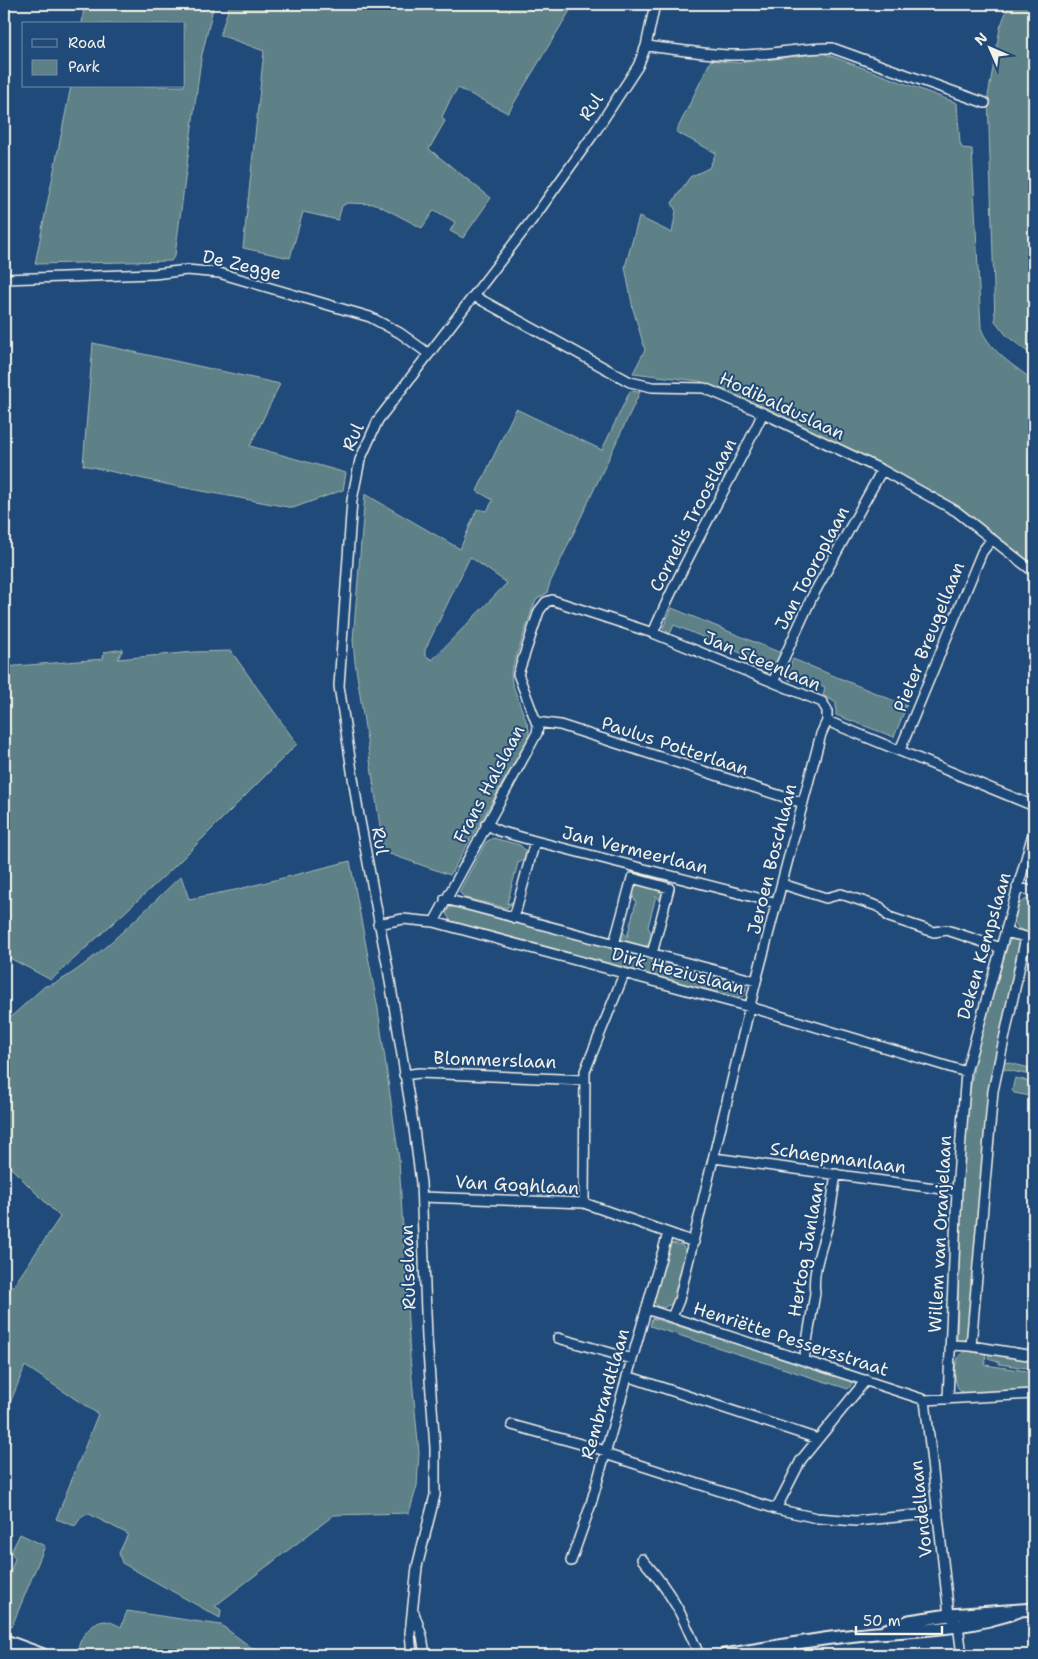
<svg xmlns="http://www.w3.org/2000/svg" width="1038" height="1659" viewBox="0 0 1038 1659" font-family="'Shantell Sans',sans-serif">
	<rect width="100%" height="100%" fill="#1f4a7a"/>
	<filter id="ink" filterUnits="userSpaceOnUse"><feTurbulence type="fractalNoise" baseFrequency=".02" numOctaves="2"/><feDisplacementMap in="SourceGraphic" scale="10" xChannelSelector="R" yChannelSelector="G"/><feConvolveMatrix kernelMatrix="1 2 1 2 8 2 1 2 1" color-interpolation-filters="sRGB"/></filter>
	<g filter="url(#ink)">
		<!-- green -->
		<path fill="#5d8186" stroke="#a8b9b7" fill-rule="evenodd" d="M84 4H214L201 59 175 255 171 261 35 264 71 86H184V24H82Z
			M230 4H574L508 113 458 88 451 98 442 117 445 121 429 149 491 198 463 238 450 231 455 222 434 210 422 228 376 204 347 203 342 206 338 220 303 212 290 258 243 248 264 51 220 35Z
			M1009 4H1034V357L1007 336 995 321 988 96 1000 28Z
			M823 53 957 103 960 143 962 148 972 149 981 328C989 351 1016 367 1034 381V566L946 500 847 448 722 389 699 381 633 373 645 350 633 309 625 267 639 217 672 233 676 211 672 203 690 177 709 168 716 153 676 132 711 60 739 63Z
			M93 343 280 384 250 446 346 473 343 490 293 508 170 485 83 465Z
			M630 391 640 392 550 583 547 593 537 599 533 607 511 672 512 683 529 729V736L516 760 450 875 384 852 355 662 353 640 365 494 460 549 477 509 487 511 493 500 477 491 516 409 602 450ZM470 557 507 583 432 660 425 655V650Z
			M672 608 781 653 774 668 764 673 767 664 674 625 670 634 663 628Z
			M123 649 118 659 194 652 231 651 297 744 174 867 51 980 4 955V667L103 659 104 652Z
			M793 659 907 706 904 707 905 710 894 737 836 715V703L823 695 825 687 794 675 791 681 789 680 787 674Z
			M493 838 520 845 526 851 524 860 518 863 507 904 513 902 507 908 465 898 459 892 486 842Z
			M350 861 378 1009 399 1159 410 1357 419 1453 417 1486 409 1513 334 1515 215 1606 221 1610 220 1618 122 1563 119 1553 128 1534 89 1514 82 1516 75 1526 56 1519 98 1414 25 1366 4 1418V1300L60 1217 4 1161V1023L45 986C75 983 156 899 181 876L189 899 235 890Z
			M639 884 658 889 663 895 662 902 656 896 648 927 654 938 650 944C641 950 624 945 620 935L622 930 627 937 636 902 630 891Z
			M1028 898 1034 899V934L1019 929 1014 922 1019 904Z
			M455 907 741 980 746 984V990L743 996 736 998 451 922 446 913 449 908Z
			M1013 937 1019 939 1020 943 991 1075 967 1339 960 1342 957 1339C960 1251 958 1160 973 1073 980 1030 996 987 1008 944Z
			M1005 1062 1034 1069V1076L1003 1069Z
			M1015 1078 1033 1082 1030 1096 1014 1093 1012 1090Z
			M672 1243 682 1245 686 1252 673 1303 663 1308 657 1306 653 1300 667 1247Z
			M652 1318 849 1379 852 1384 848 1389 650 1326Z
			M966 1351 986 1354 985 1365 1034 1372V1389L966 1393 960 1391C952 1381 953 1355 966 1351Z
			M989 1354 1034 1361V1369L999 1364V1362L988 1359Z
			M20 1534 45 1546 12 1626 4 1624V1593L15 1558 11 1552Z
			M127 1611 221 1625 259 1653 248 1655H95L78 1649C80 1637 91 1622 105 1621 110 1621 117 1625 121 1627Z"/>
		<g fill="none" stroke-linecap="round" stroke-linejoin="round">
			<defs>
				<path id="minor" d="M646 46C676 49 706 55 735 55 768 56 800 47 832 48L985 103
					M4 279 154 274 187 270 219 273 370 317 400 333 429 354
					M474 296 630 382 652 387 704 388 763 413 882 470 956 511 1034 572
					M653 633C685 557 728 487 763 413
					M773 682 812 597 882 470
					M536 722 560 725 803 803
					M900 750 982 552 992 539
					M486 824 499 831 535 841 777 903
					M782 884 826 898 841 894 880 907 889 917 934 932 947 930 1001 948
					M1017 887 1034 892
					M445 899 756 981
					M514 918 535 841
					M434 922 537 733 538 727 518 674 539 611 546 602 552 600 653 633 822 702 827 710V721L1034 806
					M378 924 403 919 434 922 750 1007 966 1072
					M1005 932 1034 939
					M614 944 632 878 669 888 652 954
					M404 1075 419 1073 584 1080
					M714 1158 957 1191
					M422 1197 584 1203 694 1242
					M584 1203 585 1071 624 974
					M646 1309 925 1400 1034 1394
					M672 1317 679 1300 756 981 821 734 827 721
					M558 1338 632 1359
					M950 1345 971 1346 1034 1356
					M971 1346 993 1091 1026 937
					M804 1360 815 1293C812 1271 821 1250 827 1228 831 1211 833 1192 836 1174
					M627 1376 818 1439
					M948 1399 957 1191 966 1072 1034 830
					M925 1400 949 1615 958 1625 962 1655
					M512 1425 606 1451
					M605 1454 776 1509 817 1518 856 1521 938 1513
					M776 1509 801 1460 866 1380
					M642 1559C672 1593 682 1614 699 1655
					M571 1561 590 1507 668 1233
					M414 1613 422 1636 425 1655
					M412 1655 410 1633 415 1586 417 1567 435 1495V1448L427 1338 421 1183 414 1129 388 969 358 810 339 686 352 500 360 460 378 420 538 212 595 132 638 66 646 46 655 4"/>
				<path id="tertiary" d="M886 1630 909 1621 949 1615 1034 1609
					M724 1655C774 1647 825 1637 876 1633 924 1630 974 1628 1019 1611"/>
				<path id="secondary" d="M4 1641 42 1655"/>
			</defs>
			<!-- minor casing -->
			<use href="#minor" stroke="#f4f1e8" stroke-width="12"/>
			<!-- tertiary casing -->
			<use href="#tertiary" stroke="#f4f1e8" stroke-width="15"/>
			<!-- secondary casing -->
			<use href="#secondary" stroke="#f4f1e8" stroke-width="16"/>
			<!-- minor -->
			<use href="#minor" stroke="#1f4a7a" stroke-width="9"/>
			<!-- tertiary -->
			<use href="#tertiary" stroke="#1f4a7a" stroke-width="11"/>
			<!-- secondary -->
			<use href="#secondary" stroke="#1f4a7a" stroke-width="12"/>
		</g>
	</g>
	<g text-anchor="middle" stroke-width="4" stroke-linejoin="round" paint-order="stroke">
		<!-- street labels -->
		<g font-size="18" fill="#f4f1e8" stroke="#1f4a7a">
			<text transform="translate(591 107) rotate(-57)" y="6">Rul</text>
			<text transform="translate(242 265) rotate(13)" y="6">De Zegge</text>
			<text transform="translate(782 406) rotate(25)" y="6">Hodibalduslaan</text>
			<text transform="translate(353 437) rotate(-67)" y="6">Rul</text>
			<text transform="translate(693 515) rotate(-63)" y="6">Cornelis Troostlaan</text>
			<text transform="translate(812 568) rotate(-62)" y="6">Jan Tooroplaan</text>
			<text transform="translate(929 637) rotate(-68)" y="6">Pieter Breugellaan</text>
			<text transform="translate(762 661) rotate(23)" y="6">Jan Steenlaan</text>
			<text transform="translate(675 746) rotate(18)" y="6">Paulus Potterlaan</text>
			<text transform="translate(489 784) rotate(-62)" y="6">Frans Halslaan</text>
			<text transform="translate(380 841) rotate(80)" y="6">Rul</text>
			<text transform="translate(635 850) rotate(14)" y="6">Jan Vermeerlaan</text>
			<text transform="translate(772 859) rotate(-76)" y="6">Jeroen Boschlaan</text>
			<text transform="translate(984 946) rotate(-74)" y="6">Deken Kempslaan</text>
			<text transform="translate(678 971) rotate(15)" y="6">Dirk Heziuslaan</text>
			<text transform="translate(495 1060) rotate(2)" y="6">Blommerslaan</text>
			<text transform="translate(838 1158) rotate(8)" y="6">Schaepmanlaan</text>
			<text transform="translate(517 1185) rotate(3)" y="6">Van Goghlaan</text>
			<text transform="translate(940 1234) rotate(-87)" y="6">Willem van Oranjelaan</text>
			<text transform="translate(806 1249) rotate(-80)" y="6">Hertog Janlaan</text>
			<text transform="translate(408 1267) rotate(-92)" y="6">Rulselaan</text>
			<text transform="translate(791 1339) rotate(18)" y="6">Henriëtte Pessersstraat</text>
			<text transform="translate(605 1394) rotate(-74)" y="6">Rembrandtlaan</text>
			<text transform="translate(921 1509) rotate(-96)" y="6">Vondellaan</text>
		</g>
	</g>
	<!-- margin -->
	<rect width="1038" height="1659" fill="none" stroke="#1f4a7a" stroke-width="20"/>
	<rect x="10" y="10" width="1018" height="1639" fill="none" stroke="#f4f1e8" stroke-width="2" filter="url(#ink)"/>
	<!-- legend -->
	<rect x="22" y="22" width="162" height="65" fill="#1f4a7a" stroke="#748da6"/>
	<rect x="32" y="39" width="25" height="8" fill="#1f4a7a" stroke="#748da6"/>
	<text x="68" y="48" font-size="15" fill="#f4f1e8">Road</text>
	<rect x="32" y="60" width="25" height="15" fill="#5d8186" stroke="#748da6"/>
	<text x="68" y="72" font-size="15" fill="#f4f1e8">Park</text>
	<!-- north arrow -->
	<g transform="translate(990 48) rotate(315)" stroke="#1f4a7a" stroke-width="4" paint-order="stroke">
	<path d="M0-4L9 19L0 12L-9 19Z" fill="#f4f1e8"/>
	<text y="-8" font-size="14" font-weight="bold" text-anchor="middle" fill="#f4f1e8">N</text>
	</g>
	<!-- scale -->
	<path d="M856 1626v8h86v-8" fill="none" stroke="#f4f1e8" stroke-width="2.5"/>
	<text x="863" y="1626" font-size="15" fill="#f4f1e8" stroke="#1f4a7a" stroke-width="4" paint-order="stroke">50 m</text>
</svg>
